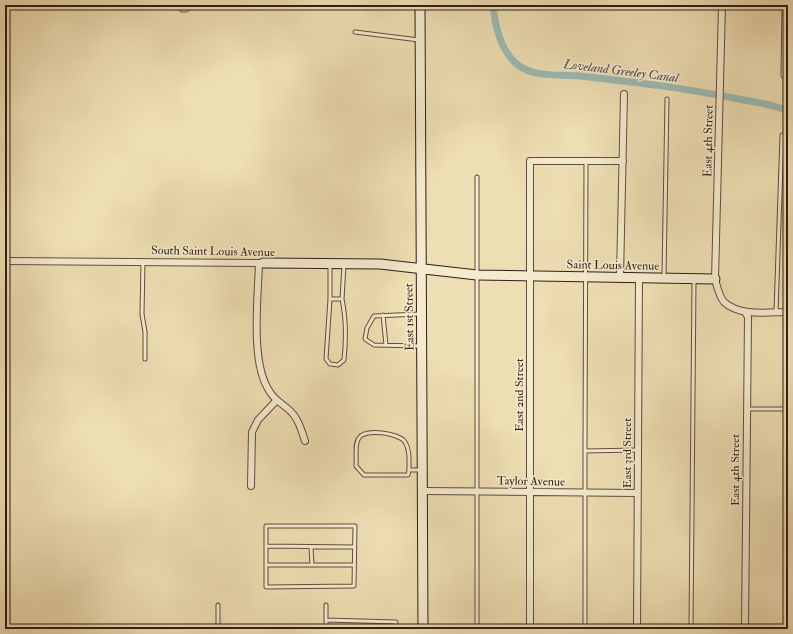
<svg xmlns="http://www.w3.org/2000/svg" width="793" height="634" viewBox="0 0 793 634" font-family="'IM FELL Double Pica',serif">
	<rect width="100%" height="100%" fill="#eedeb3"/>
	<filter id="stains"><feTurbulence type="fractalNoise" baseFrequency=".005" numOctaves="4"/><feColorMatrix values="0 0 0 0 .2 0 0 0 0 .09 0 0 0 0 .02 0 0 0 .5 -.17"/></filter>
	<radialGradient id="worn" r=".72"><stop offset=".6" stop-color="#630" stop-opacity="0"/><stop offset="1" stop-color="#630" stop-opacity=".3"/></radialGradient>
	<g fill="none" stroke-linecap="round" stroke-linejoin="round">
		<!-- canal -->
		<path stroke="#9bbbb3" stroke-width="7" d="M493 5C495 26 500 51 518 65 535 78 560 74 580 76 633 82 686 88 738 99 754 102 773 104 788 111"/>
		<defs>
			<path id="lane" d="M177 5 182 10H186L193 5
				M355 32 419 40
				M783 76 784 5
				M586 162 585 451 638 450
				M477 177V629
				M143 262 142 314 145 332V359
				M330 266V299H342L344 265
				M664 276 667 99
				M330 299 326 359 330 364 338 365 344 360C346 341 346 318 342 299
				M776 312 782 135
				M419 314 374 316 367 328 365 339 374 345 420 346
				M383 315 386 345
				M747 409H788
				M409 470 408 475H364L356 466C357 458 354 444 359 438 365 428 399 433 405 442 410 450 409 460 409 470H422
				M266 526H355L354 586 266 587Z
				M266 546 354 547
				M311 547 312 565
				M266 565H354
				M326 605V629
				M326 620 396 622 395 627 423 628
				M218 629V605
				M585 629V451
				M691 629 694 281"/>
			<path id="street" d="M722 5 715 279C717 286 719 296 724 302 740 317 769 312 788 312
				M5 261 263 263
				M259 263C258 297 251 358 267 387 273 399 279 401 288 409 298 417 301 429 305 441
				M620 277 624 94
				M745 312 748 317 745 629
				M251 486 252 432 258 420 276 401
				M424 491 637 493
				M530 629V161H623
				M637 629 639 278"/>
			<path id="secondary" d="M420 5 423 629
				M263 263 380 264 477 275 715 279"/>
		</defs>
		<!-- lane casing -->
		<use href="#lane" stroke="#604d3c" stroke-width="5"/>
		<!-- street casing -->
		<use href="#street" stroke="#604d3c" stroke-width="8"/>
		<!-- secondary casing -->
		<use href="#secondary" stroke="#301d14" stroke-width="11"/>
		<!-- lane -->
		<use href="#lane" stroke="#f4eace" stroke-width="3"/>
		<!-- street -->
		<use href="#street" stroke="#f4eace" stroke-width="6"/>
		<!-- secondary -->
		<use href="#secondary" stroke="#f4eace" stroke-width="9"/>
	</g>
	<g text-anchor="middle" stroke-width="3" stroke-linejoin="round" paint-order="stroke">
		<!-- street labels -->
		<g font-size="12" fill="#301d14" stroke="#f4eace">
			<text transform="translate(708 141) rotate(-89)" y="4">East 4th Street</text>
			<text transform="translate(213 251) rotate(1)" y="4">South Saint Louis Avenue</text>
			<text transform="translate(613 265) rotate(1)" y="4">Saint Louis Avenue</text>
			<text transform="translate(409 317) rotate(-91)" y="4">East 1st Street</text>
			<text transform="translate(519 395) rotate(-90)" y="4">East 2nd Street</text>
			<text transform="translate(627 453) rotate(-90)" y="4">East 3rd Street</text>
			<text transform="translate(735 470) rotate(-90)" y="4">East 4th Street</text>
			<text transform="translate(531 481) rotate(1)" y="4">Taylor Avenue</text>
		</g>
		<!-- water labels -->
		<g font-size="13" font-style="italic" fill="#504c44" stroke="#f4eace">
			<text transform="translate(621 70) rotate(7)" y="5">Loveland Greeley Canal</text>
		</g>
	</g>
	<!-- margin -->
	<rect width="793" height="634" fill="none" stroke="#eedeb3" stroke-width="20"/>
	<rect x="6" y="6" width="781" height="622" fill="none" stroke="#301d14" stroke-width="2"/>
	<rect x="10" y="10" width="773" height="614" fill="none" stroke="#301d14"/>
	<rect width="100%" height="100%" filter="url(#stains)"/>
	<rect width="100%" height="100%" fill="url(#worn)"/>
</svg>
